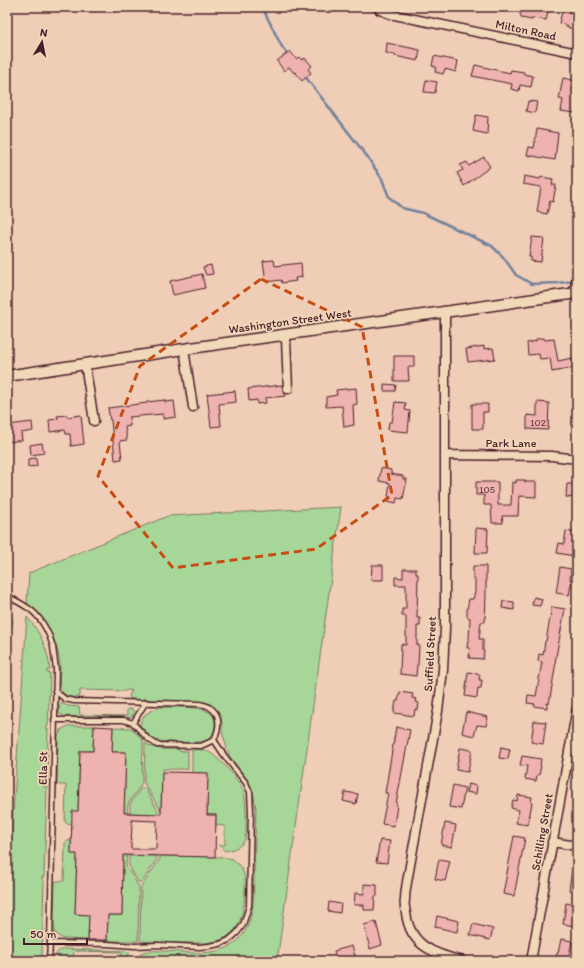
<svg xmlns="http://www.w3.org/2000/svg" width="584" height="968" viewBox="0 0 584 968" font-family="Itim,sans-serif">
	<rect width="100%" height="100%" fill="#f0cdb6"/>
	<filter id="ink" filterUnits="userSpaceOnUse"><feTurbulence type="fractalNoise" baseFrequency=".025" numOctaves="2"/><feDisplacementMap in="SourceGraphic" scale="8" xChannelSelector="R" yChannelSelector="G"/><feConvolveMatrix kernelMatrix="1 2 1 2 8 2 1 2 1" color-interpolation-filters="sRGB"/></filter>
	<g filter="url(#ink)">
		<!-- green -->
		<path fill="#a7d798" stroke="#787b62" d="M341 507 277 961H138L141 953C151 948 184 953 198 953 212 952 225 952 236 942 242 937 248 928 250 919 254 905 254 889 254 874 255 852 255 831 256 809L254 796 251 788 246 778 229 755 222 732V725L221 717 216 710 211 705 204 703 131 699 129 697 131 690H128L126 691 80 690V696C74 699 65 697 61 690 58 683 60 673 60 665 58 641 46 620 27 604L29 573 168 516Z
			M27 617C41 633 48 650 50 670H47V673H50L48 726 46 727V729H48L47 784H44V787H47L44 877H42V879L44 880 42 957 41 961H7V898Z
			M61 703 68 706 79 707 80 715 127 716V709H129L133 710 134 713 131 717 128 718 63 716 59 713V704Z
			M160 707C167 707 173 707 179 707 193 708 217 706 215 727 214 732 212 737 208 740 202 744 159 743 153 739 148 736 144 730 140 725 142 713 150 712 160 707Z
			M68 726H94L93 751H80L78 811 72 824H69V825L65 822 66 785H59L57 783 58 736 62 729Z
			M113 727 131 728 143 740 142 783 128 804 127 813H124L126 752H112Z
			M145 743C154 751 168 749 179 749V751H188V769H163V772H162L161 811 144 783Z
			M192 750C197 750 202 749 207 751 218 756 240 781 244 792 246 797 247 834 245 839 242 847 232 850 225 851L220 846V845H225V826L216 825V815H207L208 773H192Z
			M141 788H145L158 811V814L130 813V804Z
			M69 840 71 841V853L77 854 75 914 89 915 88 940 64 939 60 937 55 933 54 925 55 882 56 881H64L65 843Z
			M123 855H127L126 866 139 887 138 941H107L108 915H122Z
			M129 856H157V859L142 882H138L129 865Z
			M160 856 222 857 233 859C237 863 242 868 244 874 246 882 245 893 244 902 240 941 219 944 186 943 170 943 155 942 140 941L141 887 160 859Z
			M64 949 126 951 129 952V955L127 959H123L122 958 121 952 75 951 74 952 73 959H62L58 958 56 955C57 951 60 950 64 949Z"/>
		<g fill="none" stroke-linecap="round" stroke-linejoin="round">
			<!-- stream -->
			<path stroke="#70829c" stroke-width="2.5" d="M262 7 282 47 289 56
				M304 75 366 155 382 179 389 197 402 208 423 213 492 246 504 258 516 275 532 284 558 283 575 281
				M7 612 12 621 7 647"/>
		</g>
		<!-- building -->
		<path fill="#eeb2af" stroke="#4a1f2b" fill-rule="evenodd" d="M522 7H545L549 8 546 20 533 18 532 20 521 18V16L520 15Z
			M562 12 569 13V12L577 14V30L566 27 567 25 559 23Z
			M387 43 420 50 418 61 395 56V55L386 53Z
			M290 51 296 59 299 57 302 60 305 58 312 66 308 69 311 73 302 81 295 72 294 73 289 67 284 71 277 61Z
			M434 56 458 61 456 72 445 69 443 74 435 72 436 67 432 66Z
			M475 65 510 73 511 70 524 72V74L533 76 531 87 520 85 519 91 511 89 512 84 472 76Z
			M563 78 577 81V103L575 113 561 111 563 100 559 99Z
			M426 80 437 82 435 93 424 92Z
			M528 101 537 102 535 113 526 111Z
			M476 115 488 117 487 134 473 131Z
			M537 129 558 133 555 160 527 155 529 147 534 148Z
			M484 157 490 167 464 186 457 173 463 170 460 165 467 162 469 166Z
			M524 176 540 179 541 177 553 179 552 185H556L553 202 550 201 547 214 537 212 541 187 523 184Z
			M532 237 544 238 541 262 531 261V257H529Z
			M274 260 275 266 301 263 302 277 295 278 296 281 282 283 281 280 266 282 263 261Z
			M211 265 213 274 206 275 203 267Z
			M202 274 205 288 173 295 170 281Z
			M544 338 545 340 554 339 558 361 572 358 574 368 552 372 550 358 540 359 539 354 528 355 527 343 536 341V339Z
			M484 346V349L493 348 495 359 468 362 466 349Z
			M394 356H414V367H408L409 381H394Z
			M384 384 396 385 395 391H384Z
			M282 385 283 390 286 396 265 398 266 403 257 404V400L249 401 248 389Z
			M356 388 357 404 353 405 354 425 344 427 342 406 326 407V397L337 395 336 390Z
			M235 391 236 402 219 404 221 426 211 427 207 394Z
			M165 400V402L174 401 176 417 163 419V414L129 417 130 426 125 427 127 440 120 441 122 459 115 460 111 420H110L108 408 147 403V402Z
			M395 402 406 403 405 410 410 411 408 432 388 430 389 422H392Z
			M537 402 549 403 548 430 527 429V415L537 416Z
			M472 404H488V412H483V429H472Z
			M67 415V417L81 415 84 444 71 446 70 434H66L65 430 50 432 49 420 58 419 57 416Z
			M32 422 33 431 21 433 22 440 9 442 8 425Z
			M42 443 44 453 31 455 30 445Z
			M36 458 37 466 28 467V459Z
			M381 468 391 470V474L403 476V479H407L403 499 397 498 396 503 388 501 389 496H388L390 483 379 481Z
			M516 480H525V482H536V497L519 496 518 516H502L503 523H492L491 505H484V495H476V482H498V505H511L512 482 516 483Z
			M567 484H577V498L566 497Z
			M476 528 488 529 487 553H475Z
			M566 531 577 533V538L574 556 557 553 559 543 564 544Z
			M372 565H383V580H371Z
			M473 566H486V594L485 622H481L479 639H483V651H484L483 659 469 658 470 648H467L468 640H469L470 618 467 617V609L469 599H473L475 592V579H473Z
			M560 567 571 569 570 580H572L569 595 556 593Z
			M403 569H416V574H418L417 618H420V626H417V645H419L418 665H417L416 676 400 674 401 644 406 645V616H402V609H406V585H395V577L403 578Z
			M534 597 542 599 540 606 532 605Z
			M503 601 514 602V610L502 608Z
			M552 607 565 609 555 662H556L549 704 547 703V708L534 706 535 704 527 703 528 695 536 696 542 662 538 661 539 654 543 655 545 641H546Z
			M468 672 476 673V674L480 675 479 680H482L481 688H478L477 698 465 696Z
			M400 692 413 694 412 698 417 699 416 702 419 703 418 710 415 709 414 716 394 713 396 701H398Z
			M466 712 488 717 486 726 477 725 474 736 462 733Z
			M534 721 546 722 543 744 531 742Z
			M94 726 113 727 112 752H126L124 813 161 814 162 772H166L208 773 207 815H216L215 857 123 855 122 915H108L107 940H88L89 915 75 914 77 854H71L72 811H78L80 751H93ZM132 820 157 821 156 849H131Z
			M396 727 410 730 396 804 397 805 394 826 382 824 388 793H385Z
			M501 747 510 749 508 759 499 758Z
			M460 748 472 750 468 772 456 770Z
			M522 756 541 759 540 765 541 766 539 775H537L536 781 525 779 527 766 520 765Z
			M468 784 477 786 476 794 466 792Z
			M453 785 465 788 461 809 449 807Z
			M345 792 358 794 356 804 343 801Z
			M518 795 532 797 531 802H532L528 825 516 823 519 810 511 808 513 800 517 801Z
			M445 823 456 825 452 847 441 845Z
			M514 836 525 838 514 896 503 894Z
			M380 840 390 841 387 863 376 862Z
			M439 859 450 861 445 881 435 879Z
			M573 862H577V891L569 890Z
			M364 884 377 885V896H375L374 910H364V905H354L355 893 364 894Z
			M329 902 341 904 340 913 328 911Z
			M566 903 577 905V921H576L575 926 563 924Z
			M437 916 459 921 457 932 435 927Z
			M376 922 382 945 370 949 364 925Z
			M473 924 493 929 490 940 470 935Z
			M561 939 572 941 568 961H556L557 953H558Z
			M352 946 356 959 349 961H344L343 957 336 958 334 951Z"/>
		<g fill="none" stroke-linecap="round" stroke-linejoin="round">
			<defs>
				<path id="service" d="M7 596C15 600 24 605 31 610 42 619 50 634 53 647 54 655 55 662 56 669L50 943 49 961
					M54 720H123L133 723 147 738 157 745 201 746 214 740C219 729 222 714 209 707 207 705 202 705 200 704L74 701 65 699 55 691
					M133 723 146 702
					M50 943 107 944 135 946 158 945 199 947 209 946 220 944 229 940 237 933 243 925 249 906 251 812 250 792 246 783 226 758 214 740"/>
				<path id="minor" d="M377 7 380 10 390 14 577 53
					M574 294 577 275
					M445 311V628L443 670 438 711 407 882C406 888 405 894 405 900 404 904 405 909 406 913 410 946 434 954 463 961
					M279 336 286 339 288 389
					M184 349 193 407
					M85 364 94 421
					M445 455 552 456 577 459
					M552 842 577 846
					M531 961 577 708"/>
				<path id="tertiary" d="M7 376 184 349 577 293"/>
			</defs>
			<!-- service casing -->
			<use href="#service" stroke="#4a1f2b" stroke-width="7"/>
			<!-- minor casing -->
			<use href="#minor" stroke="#4a1f2b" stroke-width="11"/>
			<!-- tertiary casing -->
			<use href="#tertiary" stroke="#4a1f2b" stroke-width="13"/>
			<!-- service -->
			<use href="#service" stroke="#f1d8b9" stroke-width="4"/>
			<!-- minor -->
			<use href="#minor" stroke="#f1d8b9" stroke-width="8"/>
			<!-- tertiary -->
			<use href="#tertiary" stroke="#f1d8b9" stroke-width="10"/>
		</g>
	</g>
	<!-- marked area -->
	<path fill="none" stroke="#c84d12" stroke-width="3" stroke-dasharray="8 5" stroke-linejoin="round" d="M261 279 362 327 392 495 316 549 173 568 98 476 140 366Z"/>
	<g text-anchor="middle" stroke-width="3.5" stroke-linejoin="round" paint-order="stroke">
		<!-- number labels -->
		<g font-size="10" fill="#73444c">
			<text x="538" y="426">102</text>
			<text x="487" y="493">105</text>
		</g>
		<!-- street labels -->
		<g font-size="12" fill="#4a1f2b" stroke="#f1d8b9">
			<text transform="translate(526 30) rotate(12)" y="4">Milton Road</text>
			<text transform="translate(290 321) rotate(-8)" y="4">Washington Street West</text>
			<text x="511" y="447">Park Lane</text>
			<text transform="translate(430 654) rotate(-87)" y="4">Suffield Street</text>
			<text transform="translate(43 768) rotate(-89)" y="4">Ella St</text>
			<text transform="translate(542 832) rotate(-80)" y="4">Schilling Street</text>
		</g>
	</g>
	<!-- margin -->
	<rect width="584" height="968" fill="none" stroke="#f1d8b9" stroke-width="24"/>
	<rect x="12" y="12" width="560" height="944" fill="none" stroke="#4a1f2b" stroke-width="1.5" filter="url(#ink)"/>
	<!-- north arrow -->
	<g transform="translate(42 42) rotate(10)" stroke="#f1d8b9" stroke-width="3" paint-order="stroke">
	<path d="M0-3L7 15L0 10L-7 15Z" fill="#4a1f2b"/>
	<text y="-6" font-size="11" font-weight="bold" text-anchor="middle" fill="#4a1f2b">N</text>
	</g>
	<!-- scale -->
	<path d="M24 938v6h63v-6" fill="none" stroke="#4a1f2b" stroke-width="2"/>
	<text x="30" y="938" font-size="12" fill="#4a1f2b" stroke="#f1d8b9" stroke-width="3" paint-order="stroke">50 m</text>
</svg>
